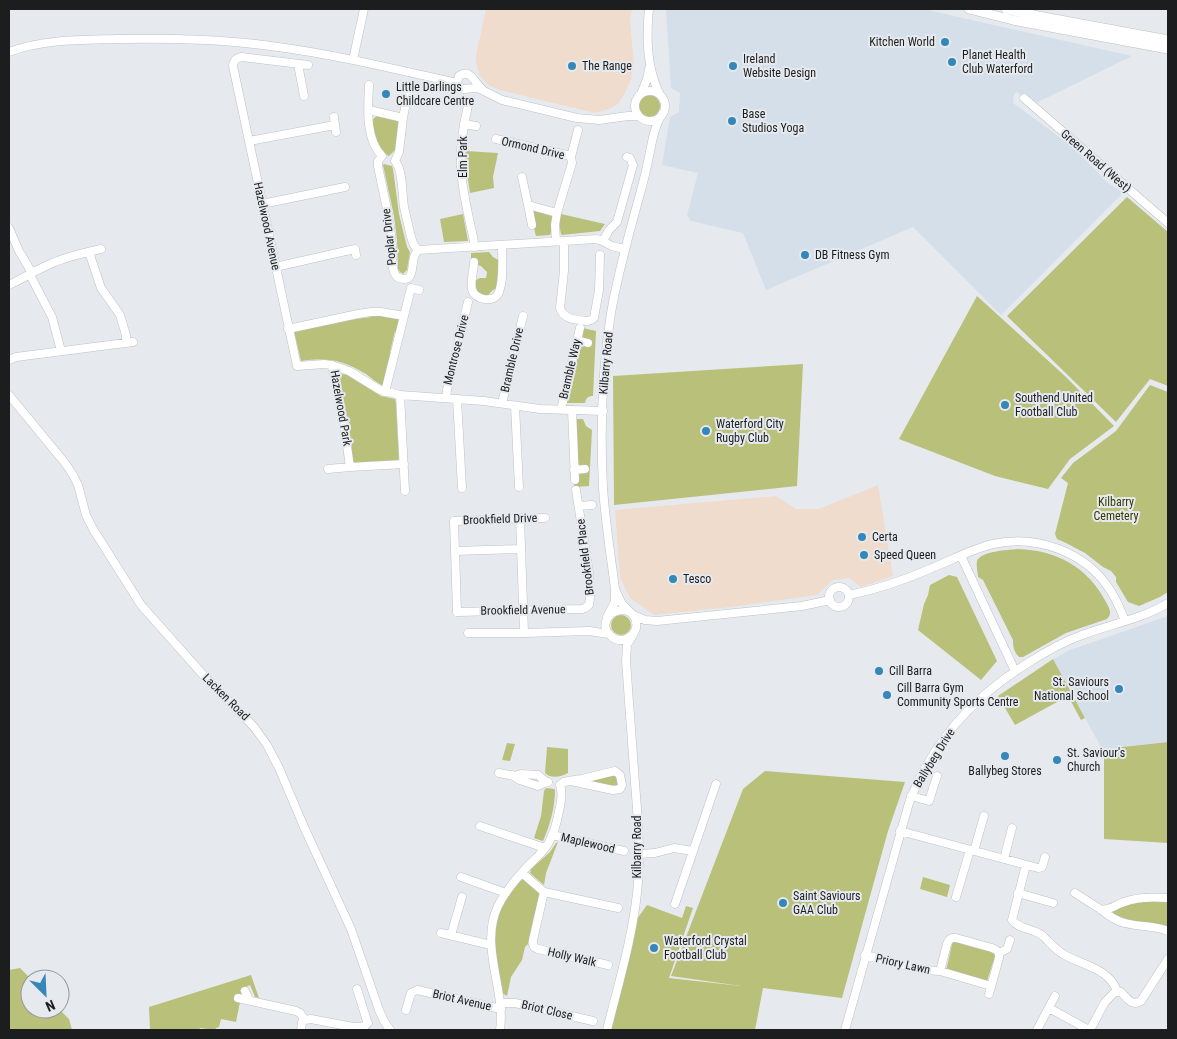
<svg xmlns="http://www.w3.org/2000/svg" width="1177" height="1039" viewBox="0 0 1177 1039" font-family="'Roboto Condensed',sans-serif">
	<rect width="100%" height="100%" fill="#e6eaef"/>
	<!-- commercial -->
	<path fill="#efdccc" d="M486 9H632L630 21 634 64 631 79 625 93 618 104 609 109 595 113 500 90 490 86 485 82 480 75 477 68 476 61V55Z
		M878 485 893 576 861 587 849 578 833 580 817 595 731 607 654 615 630 598 620 578 615 510 776 496 796 509H819Z"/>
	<!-- built -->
	<path fill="#d4dfe9" d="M666 9H924L967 19 1132 56 1034 104 1017 92 1014 94 1013 103 1073 147 1108 183 1123 193 1001 315 913 227 766 290 743 233 691 221 687 215 698 173 662 165 670 117 679 112 680 93 671 88Z
		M1168 616V742L1102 749 1053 659 1070 650Z"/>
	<!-- green -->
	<path fill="#b9c07a" d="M638 106a11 11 0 1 1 22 0a11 11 0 1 1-22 0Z
		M378 115 399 120 400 123 396 149 389 156C373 149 374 134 372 120Z
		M466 151 498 153 493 177 494 188 470 193 466 166Z
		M384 164 392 166 393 169 399 214 407 247 410 252 407 270 403 274 400 272 398 269 397 240 394 216 383 165Z
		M1127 197 1168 232V386L1150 379 1116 422 1007 316Z
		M534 210 549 213V215L552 216 551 232 550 235 536 236C534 228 531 218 534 210Z
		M463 214 468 241 444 242 440 219Z
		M561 214 605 224 600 231 562 235 561 234 559 223Z
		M489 252 493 257 500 261 497 288 493 290 487 296 477 293 475 290 476 280 480 278H486L487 272 481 266 477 265V259H471V253Z
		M977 296 1066 377 1114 426 1070 459 1048 489 995 476 899 439Z
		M372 315 398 318 400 320 397 332 395 331 390 352 392 353 384 386C376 383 371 377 364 373 340 359 327 358 301 361L294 331 349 319V320L371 317Z
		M583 328 596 331 593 396C588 396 586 398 585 403H565L578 349 582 345 589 346 582 335Z
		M803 364 797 486 614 505 613 376Z
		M336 373 347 375 381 396 395 399 396 403 399 462 381 463V461L353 463 347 424 349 423 344 403H342Z
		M1150 385 1168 392V592L1160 597 1139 606 1128 602 1116 582V577L1111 571 1103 567 1085 553 1066 543 1057 539 1055 534 1068 483 1061 478 1073 463 1116 431Z
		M575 419H583L586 426 592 430 589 486 574 487V484L576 483 577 476 582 466 578 464Z
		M1018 549C1056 550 1088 567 1106 602 1109 608 1113 613 1107 619L1066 633 1023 657H1019C1014 652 1013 647 1013 640L983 580 978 577C978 573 976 566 977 561 981 551 1008 550 1018 549Z
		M949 575 957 577 997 661 981 680 918 630 924 604 928 595 930 585Z
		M611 625a10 10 0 1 1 20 0a10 10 0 1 1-20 0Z
		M1053 659 1085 718 1081 720 1068 696 1015 725 998 696Z
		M1168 742V843L1104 839V749Z
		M507 743 515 744 510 761 502 760Z
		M547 747 568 749V773C561 777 551 779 545 773Z
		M765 771 905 782 888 831 842 998 763 988 755 1030H610L637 919 647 905 682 918 686 906 693 908 669 978 741 986 671 976 743 789Z
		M616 774 620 785 616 788 594 782V780L595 779Z
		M546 788 554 789 555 790C555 807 550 825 543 841L534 838 541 816 544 791Z
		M558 842 546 873 544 885 530 873 531 869 550 852 556 843Z
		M923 877 950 885 947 897 920 889Z
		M522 880H525L539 892 540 897 528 944 525 947 522 960 511 977 507 996 502 993C498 968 489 939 498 915 503 902 511 892 519 881Z
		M1142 900 1168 901V928L1133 922 1113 915V911L1120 907Z
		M953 940 996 953 987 981 946 971Z
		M20 968 31 979 30 1009H59L69 1019 72 1030H9V970Z
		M251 975 259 998 255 997 250 985 240 990 242 995 237 994 236 1001 240 1002 236 1022 221 1019 219 1027 216 1028 215 1030 200 1028 199 1030H150L149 1007Z"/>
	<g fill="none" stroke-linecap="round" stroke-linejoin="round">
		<defs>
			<path id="minor" d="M649 9C646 37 647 69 660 95
				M9 52C44 39 81 40 118 39 171 38 225 39 278 47 338 55 398 70 457 83L460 87 463 89 478 88 502 100 577 118 599 120 628 116H638
				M353 60 364 9
				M298 64 304 96
				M308 65 242 57C236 58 234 60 233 66L297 366 324 364 332 365
				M457 83 459 76C470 68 474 82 482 89
				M369 85C368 107 365 139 382 156L378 161V166C383 193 391 219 392 247 393 256 390 269 397 277 415 285 411 267 414 257 415 254 416 253 418 250 413 246 412 240 410 233 408 224 406 216 404 207 402 195 403 170 395 161L399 152 403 118 408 92
				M635 106a15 15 0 1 1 30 0a15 15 0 1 1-30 0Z
				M641 94 647 79 649 69
				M1024 98 1168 223
				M468 106C463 126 460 146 461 167 462 194 470 220 475 247
				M369 110 403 118
				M334 117 336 132
				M464 124 476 126
				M496 139 567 155 571 157 572 163 557 213
				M249 141 335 125
				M571 157 578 130
				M522 177 528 205 557 213 555 225 556 241
				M262 204 345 187
				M528 205 532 225
				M9 228 19 251 32 273
				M564 241V271L560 308C563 320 578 320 588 321L591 320 594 318 599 290 600 255
				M603 241 609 230 617 222 633 165 630 158 627 157
				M418 250 596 239 600 240 612 246 624 249
				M89 252 101 288 120 315 126 335V343
				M474 262C474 269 470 283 472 289 474 300 495 304 499 292 504 278 502 260 502 245
				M275 267 355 249 356 255
				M30 275 52 317 61 351
				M9 285C22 279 34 271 48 265 65 257 83 253 101 249
				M404 316 411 288 419 290
				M288 329 358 314 371 312H381L404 316 385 392
				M577 340 588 343
				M9 360 16 357 133 342
				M9 395 65 463 73 475 78 485 86 515 93 529 141 605 205 677 254 727 267 745 279 768 304 827 351 929 379 1010 384 1021 390 1030
				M400 395 405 491
				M446 398 447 390 468 302
				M457 399 462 488
				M502 403 523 316
				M515 406 519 487
				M561 410 580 328
				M572 410 575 480
				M404 464 350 467 344 425 332 365 349 371 380 390 400 395 484 401 540 409 603 411
				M328 469 350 467
				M574 470 585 469
				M579 506 592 505
				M520 518 524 633 589 631 609 634
				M545 518 454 521 457 612 582 609 585 608 589 605 590 598 589 573 576 490
				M455 551 521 549
				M961 556 1015 671
				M829 597a10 10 0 1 1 20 0a10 10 0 1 1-20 0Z
				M616 591C618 596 620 601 623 605 626 609 631 612 634 616 639 625 636 635 626 639 621 641 616 640 612 637 596 625 612 604 630 612
				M849 595C878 589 905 580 932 568 952 560 972 549 993 544 1036 534 1086 552 1110 590 1117 600 1121 611 1125 621
				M633 615 645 620 657 621 802 606 830 600
				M607 617 615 602V589C611 556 605 521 603 487 600 429 602 370 611 313 618 272 629 234 640 194 643 183 646 172 648 161 652 144 653 129 662 114
				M468 633H524
				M499 773 514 776 521 774 538 775 545 781 548 782
				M512 775 520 780 538 786 544 783 548 782
				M560 785 564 782 571 781 613 790 620 789 622 785 620 775 615 771 582 779 568 781
				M911 796 929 801 937 776
				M480 826 545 848
				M900 831 1038 868 1042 867 1045 857
				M552 835 624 851
				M974 851 984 816
				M639 854 655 853 674 848 693 851
				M1004 859 1012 828
				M1026 865 1012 920C1019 930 1034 928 1043 936
				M522 873 544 892 533 940C532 945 534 948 538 949L608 965
				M461 877 506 893
				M544 892 618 908
				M1018 893 1053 903
				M1075 893 1100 909
				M956 897 970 850
				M1168 898C1151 897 1135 897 1119 904 1113 907 1107 911 1100 909 1108 915 1115 921 1125 923 1139 927 1155 925 1168 931
				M675 904 716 784
				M441 933 491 945
				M451 935 462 897
				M1045 938C1051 944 1056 950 1063 954 1081 965 1109 968 1117 991
				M865 955 924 970 940 971 991 986
				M940 971 947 944C949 939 952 937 956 938L992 948 996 950 999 953
				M245 991 249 1000
				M989 994 999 958V953L1007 949 1010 940
				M238 998 296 1011 300 1013 305 1020
				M500 1003H515L593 1021
				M1049 1008 1089 1030
				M406 1010 411 993 417 990 501 1009
				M305 1020 311 1019 353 1027H361L365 1026 368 1023 367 1021 357 989
				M301 1030 302 1022 305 1020
				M500 1030C506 989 479 946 498 906 505 892 515 880 525 869 533 860 542 854 548 844 554 834 557 822 559 811 561 803 563 793 560 785
				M607 1030C618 985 632 940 637 893 641 856 638 819 635 783 632 742 629 702 626 661L627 645 633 635
				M845 1030 909 803C932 742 973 697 1028 663 1045 652 1063 642 1082 635 1111 624 1142 619 1168 603
				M1037 1030 1055 996
				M1090 1030 1105 1002 1115 992H1121C1126 997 1132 1007 1141 1001L1168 959"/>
			<path id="major" d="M969 9 1013 20 1168 49
				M1006 9 1038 16 1168 40"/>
		</defs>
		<!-- minor casing -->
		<use href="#minor" stroke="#bcc1c5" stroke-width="9"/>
		<!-- major casing -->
		<use href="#major" stroke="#bcc1c5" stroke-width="10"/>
		<!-- minor -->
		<use href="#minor" stroke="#fff" stroke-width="8"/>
		<!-- major -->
		<use href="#major" stroke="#fff" stroke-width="9"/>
	</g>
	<!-- markers -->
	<g fill="#3587b8" stroke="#e6eaef" stroke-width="2">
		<circle cx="945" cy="42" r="5"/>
		<circle cx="952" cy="62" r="5"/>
		<circle cx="572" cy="66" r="5"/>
		<circle cx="733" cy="66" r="5"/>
		<circle cx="386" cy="94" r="5"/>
		<circle cx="732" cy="121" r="5"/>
		<circle cx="805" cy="255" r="5"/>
		<circle cx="1005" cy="405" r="5"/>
		<circle cx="706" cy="431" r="5"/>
		<circle cx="862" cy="537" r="5"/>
		<circle cx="864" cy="555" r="5"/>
		<circle cx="673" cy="579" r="5"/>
		<circle cx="879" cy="671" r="5"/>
		<circle cx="1119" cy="689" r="5"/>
		<circle cx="887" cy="695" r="5"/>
		<circle cx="1005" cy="756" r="5"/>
		<circle cx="1057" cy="760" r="5"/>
		<circle cx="783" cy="903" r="5"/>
		<circle cx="654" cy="948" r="5"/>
	</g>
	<g text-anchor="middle" stroke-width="4" stroke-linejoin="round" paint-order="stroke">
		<!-- poi labels -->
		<g font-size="12" fill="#1b1d1e" stroke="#e6eaef" text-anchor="start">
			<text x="935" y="46" text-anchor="end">Kitchen World</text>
			<text x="962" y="59">Planet Health<tspan x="962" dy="14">Club Waterford</tspan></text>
			<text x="743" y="63">Ireland<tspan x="743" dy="14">Website Design</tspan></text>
			<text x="582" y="70">The Range</text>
			<text x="396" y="91">Little Darlings<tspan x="396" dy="14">Childcare Centre</tspan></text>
			<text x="742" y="118">Base<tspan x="742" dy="14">Studios Yoga</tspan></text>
			<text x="815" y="259">DB Fitness Gym</text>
			<text x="1015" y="402">Southend United<tspan x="1015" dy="14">Football Club</tspan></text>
			<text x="716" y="428">Waterford City<tspan x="716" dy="14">Rugby Club</tspan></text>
			<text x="872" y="541">Certa</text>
			<text x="874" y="559">Speed Queen</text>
			<text x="683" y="583">Tesco</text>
			<text x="889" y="675">Cill Barra</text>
			<text x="1109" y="686" text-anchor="end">St. Saviours<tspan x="1109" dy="14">National School</tspan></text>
			<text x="897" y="692">Cill Barra Gym<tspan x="897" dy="14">Community Sports Centre</tspan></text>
			<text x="1067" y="757">St. Saviour's<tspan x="1067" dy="14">Church</tspan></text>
			<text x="1005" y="775" text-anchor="middle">Ballybeg Stores</text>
			<text x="793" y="900">Saint Saviours<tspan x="793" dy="14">GAA Club</tspan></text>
			<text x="664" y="945">Waterford Crystal<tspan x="664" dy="14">Football Club</tspan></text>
		</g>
		<!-- street labels -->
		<g font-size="12" fill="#1b1d1e" stroke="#e6eaef">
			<text transform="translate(533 148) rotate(13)" y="4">Ormond Drive</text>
			<text transform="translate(463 157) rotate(-90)" y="4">Elm Park</text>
			<text transform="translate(1096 161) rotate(41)" y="4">Green Road (West)</text>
			<text transform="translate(267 226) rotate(78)" y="4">Hazelwood Avenue</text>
			<text transform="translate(389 237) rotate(-96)" y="4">Poplar Drive</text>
			<text transform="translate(456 350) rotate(-76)" y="4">Montrose Drive</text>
			<text transform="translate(512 360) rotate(-77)" y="4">Bramble Drive</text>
			<text transform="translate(606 363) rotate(-85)" y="4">Kilbarry Road</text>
			<text transform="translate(570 369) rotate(-77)" y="4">Bramble Way</text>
			<text transform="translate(341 408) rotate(80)" y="4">Hazelwood Park</text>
			<text transform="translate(500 519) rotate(-2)" y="4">Brookfield Drive</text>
			<text transform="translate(585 557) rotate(-97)" y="4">Brookfield Place</text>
			<text transform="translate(523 610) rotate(-1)" y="4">Brookfield Avenue</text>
			<text transform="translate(226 697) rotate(45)" y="4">Lacken Road</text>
			<text transform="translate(934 758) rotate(-58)" y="4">Ballybeg Drive</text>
			<text transform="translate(588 843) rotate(13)" y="4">Maplewood</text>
			<text transform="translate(637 847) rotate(-90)" y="4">Kilbarry Road</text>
			<text transform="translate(572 957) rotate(13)" y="4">Holly Walk</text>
			<text transform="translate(903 964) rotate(13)" y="4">Priory Lawn</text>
			<text transform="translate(462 1000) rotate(13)" y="4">Briot Avenue</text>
			<text transform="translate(547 1010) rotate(13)" y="4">Briot Close</text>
		</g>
		<!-- park labels -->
		<g font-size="12" fill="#363900" stroke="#e6eaef">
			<text x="1116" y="506">Kilbarry<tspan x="1116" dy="14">Cemetery</tspan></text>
		</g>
	</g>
	<!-- border -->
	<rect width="1177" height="1039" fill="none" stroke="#1b1d1e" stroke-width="20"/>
	<!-- north arrow -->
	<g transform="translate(45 994) rotate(156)"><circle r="24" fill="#e6eaef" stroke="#95989b"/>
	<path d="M0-4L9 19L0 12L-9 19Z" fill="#3587b8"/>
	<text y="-8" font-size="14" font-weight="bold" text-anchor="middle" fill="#1b1d1e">N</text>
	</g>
</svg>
